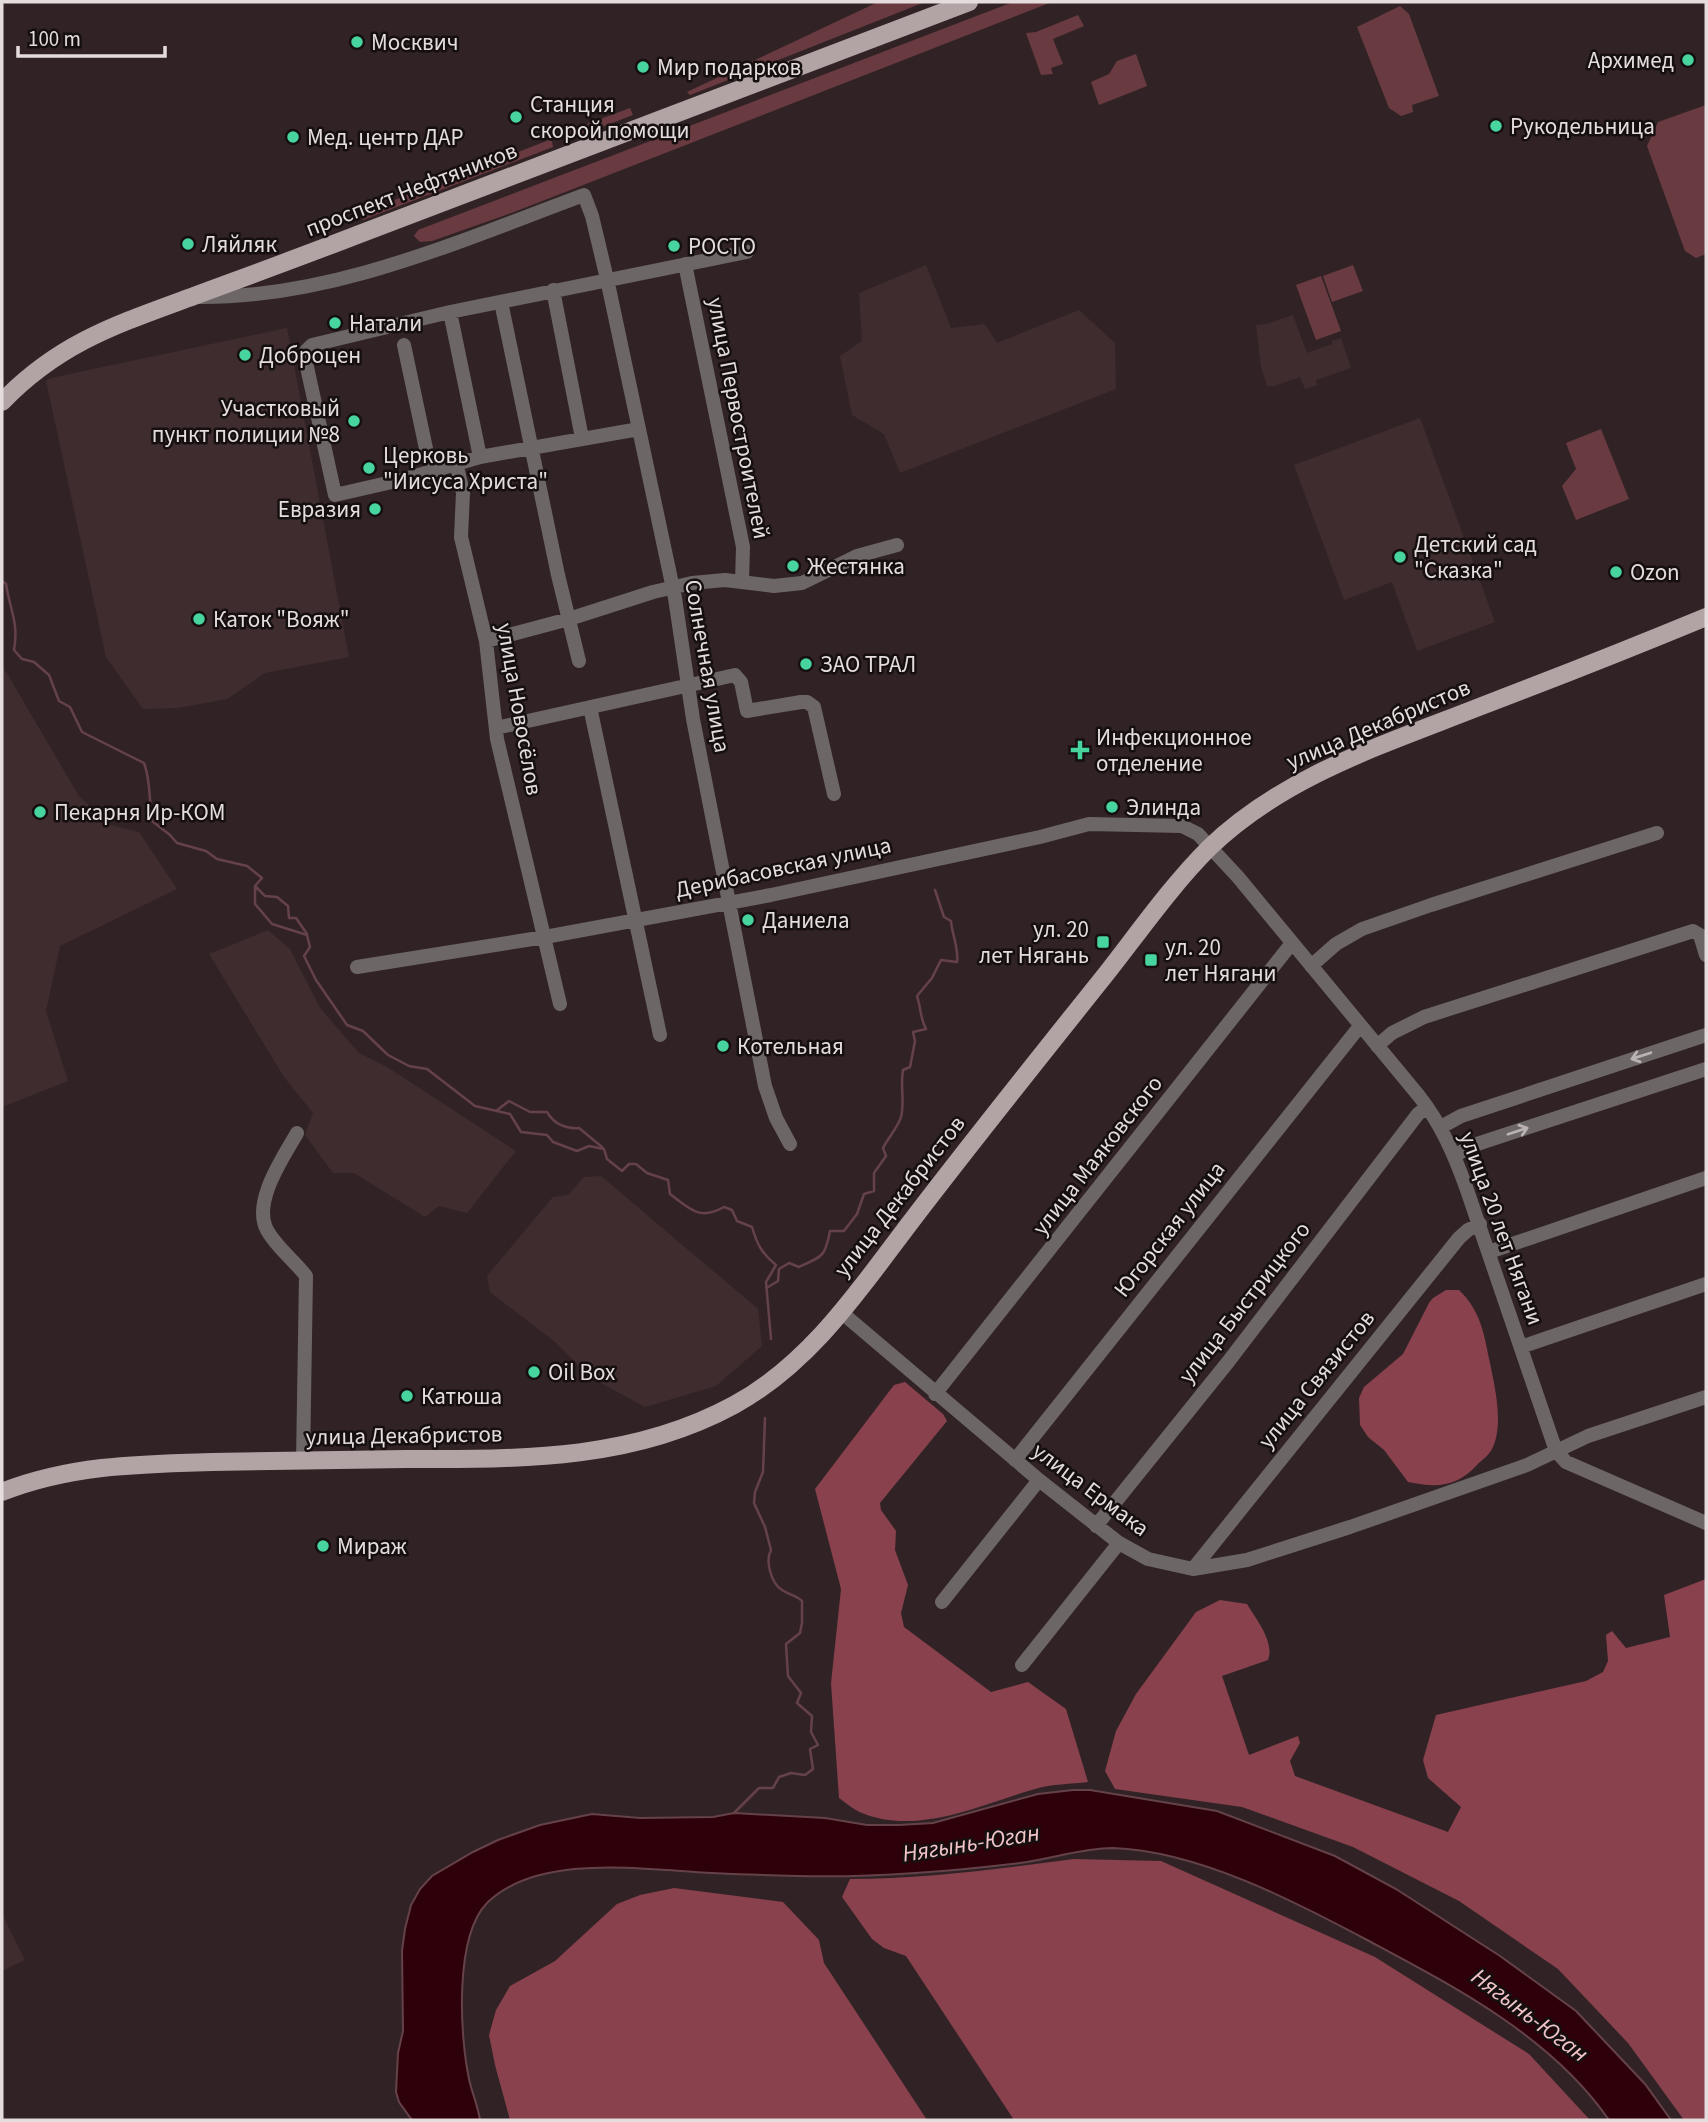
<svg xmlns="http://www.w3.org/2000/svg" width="1708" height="2122" viewBox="0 0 1708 2122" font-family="'Source Sans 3',sans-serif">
	<rect width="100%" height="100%" fill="#312325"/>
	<!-- built -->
	<path fill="#3f2c2e" d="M926 265 951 328 985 324 997 343 1079 310 1115 343 1116 389 900 473 884 434 852 415 840 356 862 341 859 293Z
		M1293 315 1307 353 1332 344V341L1341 338 1351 368 1316 380 1317 385 1305 389 1300 377 1274 386H1267L1261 367 1256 325 1267 324Z
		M287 328 349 657 265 673 227 699 178 708 143 709 106 657 46 381 51 378Z
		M1420 418 1495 622 1417 651 1392 582 1344 600 1294 465Z
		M2 665 79 796 110 825 139 832 177 889 60 946 46 1011 68 1081 2 1107Z
		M268 930 290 949 320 1008 359 1053 387 1067 516 1151 467 1213 439 1206 425 1217 354 1173H333L305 1135 313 1113 284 1077 209 954Z
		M601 1176 758 1309 762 1346 716 1386 645 1407 590 1377 555 1342 490 1292 487 1276 553 1197 568 1195 584 1177Z
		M2 1914 25 1960 2 1971Z"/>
	<!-- green -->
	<path fill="#693b41" d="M878 2H925L690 95 687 92Z
		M1013 2H1052L514 212 432 241 420 242 414 236 418 230Z
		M1400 6 1409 14 1439 96 1412 105 1413 112 1401 116 1389 108 1357 27Z
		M1078 15 1084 26 1053 39 1063 64 1051 68 1053 74 1041 75 1026 33 1036 32Z
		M1136 54 1147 86 1099 105 1091 82 1109 74 1117 61Z
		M1706 105V254L1696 258 1685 251 1647 146 1658 122Z
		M630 108 633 115 568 140 565 137 566 133 571 130Z
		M549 140 552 141 553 147 363 220 360 217 361 213Z
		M1353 265 1363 291 1332 302 1323 276Z
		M1321 276 1341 331 1316 340 1296 285Z
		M1601 429 1629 499 1576 520 1562 486 1576 469 1566 443Z"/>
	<!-- forest -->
	<path fill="#89414d" d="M1446 1290H1459C1481 1311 1484 1334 1490 1363 1495 1388 1504 1425 1492 1449 1489 1455 1482 1460 1477 1465 1456 1487 1438 1488 1408 1482L1384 1450 1368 1437 1360 1425 1359 1398 1364 1387 1403 1354 1429 1303 1433 1298Z
		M905 1382 943 1414 947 1421 880 1503 881 1510 896 1531 895 1550 908 1585 901 1613 904 1627 991 1692 1028 1682 1066 1709 1088 1782C1071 1784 1052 1784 1035 1789 982 1804 918 1836 862 1813 854 1810 846 1803 839 1798L831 1683 841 1589 815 1489 894 1385Z
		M1706 1579V2120H1684L1628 2043 1558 1969 1459 1901 1353 1847 1242 1807 1115 1789 1105 1771 1116 1731 1136 1694 1196 1612 1220 1600 1247 1604C1256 1619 1275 1642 1268 1660L1222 1676 1249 1755 1298 1736 1300 1743 1290 1761 1295 1776 1448 1832 1461 1807 1428 1778 1423 1760 1436 1715 1586 1681 1603 1672 1608 1661 1606 1635 1612 1631 1626 1648 1670 1637 1664 1595Z
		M1074 1859 1161 1861 1375 1957 1529 2054 1590 2120H1014L906 1956 884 1948 872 1939 842 1897 850 1879C925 1879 999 1869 1074 1859Z
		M674 1888 783 1902 819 1940 824 1963 927 2120H510L495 2065 489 2035 496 2010 510 1986 555 1961 617 1904 640 1895Z"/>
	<!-- water -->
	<path fill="#2e000a" stroke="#654249" stroke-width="2" d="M1073 1790H1090L1217 1811 1335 1856 1396 1889 1500 1956 1576 2011 1645 2084 1671 2120H1609C1552 2037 1455 1987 1369 1941 1294 1901 1198 1851 1113 1848 1082 1848 1051 1859 1020 1863 946 1872 872 1878 797 1876 758 1875 720 1874 681 1871 623 1867 533 1858 487 1903 454 1937 460 2036 469 2079 472 2093 478 2106 480 2120H412L399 2102 396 2092 398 2053 403 2031 402 1951 405 1929 411 1905 420 1889 432 1876 473 1852 498 1840 540 1825 592 1814 640 1818 713 1817 734 1813 825 1818 867 1825H899L933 1823 1038 1794Z"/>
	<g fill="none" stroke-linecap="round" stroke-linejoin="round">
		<!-- stream -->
		<path stroke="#654249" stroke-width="2.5" d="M2 581 6 584C10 610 19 623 14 650L22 659 34 662 49 675 59 701 70 707 82 732 144 763C151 781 149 802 152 821L170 835 177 843 206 851 217 859 247 866 262 878 255 886V904L272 924 307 935 310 947 304 956 316 980 347 1025 363 1031 388 1055 409 1066 427 1069 475 1106 510 1114 521 1132 547 1135 553 1142 577 1151 589 1146 604 1149 607 1159 622 1171 629 1164H636L647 1173 668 1180 670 1194C690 1209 699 1221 724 1207L732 1210 737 1221 752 1227C757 1244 762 1254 776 1265L766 1282 771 1339
			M255 886 265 896 277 897 288 906 289 918H296L307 934
			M496 1111 509 1101 530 1112H547C554 1124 566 1129 579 1128L602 1147
			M768 1287 778 1281 779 1269 789 1263 799 1267C823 1256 825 1257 830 1231H844L857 1214 864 1194 874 1191V1173L886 1156 883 1148C888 1138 898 1127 901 1117 905 1101 900 1086 903 1070L910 1067 915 1041 913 1032 926 1029C920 1018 921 1008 917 996L932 978 941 960 957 962C959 948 952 935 951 921L944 917 935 890
			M734 1813 759 1788H773L779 1777 791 1773 805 1775 813 1769 810 1749 818 1745 811 1732 812 1716 797 1703 801 1693 788 1676 786 1644 800 1633 802 1623V1601C796 1595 789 1595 782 1590 771 1583 765 1561 771 1550L765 1527 754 1503 755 1492 763 1472 765 1418"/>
		<!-- minor -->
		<path stroke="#6d6666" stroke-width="14" d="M685 264 743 547 742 582
			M553 290 582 438
			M196 297C331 299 459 241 584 195L592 216 607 279 675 598 693 719 765 1086 776 1118 790 1144
			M501 302 558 575 579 661
			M450 312 480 457
			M404 345 428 458
			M639 429 480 457 405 479 335 495 305 358 306 351 312 345 450 312 747 252
			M456 462 463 493 461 537 486 641 497 739 560 1004
			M486 641 569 619 653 592 692 583 725 580 774 586 802 583 857 556 897 545
			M590 707 660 1035
			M496 728 735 675 741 682 747 711 801 702H807L814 707 834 794
			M1311 966 1336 944 1362 929 1431 905 1657 833
			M357 967 545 937 771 895 1040 837 1089 824 1182 826 1198 834 1238 877 1419 1096C1441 1124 1454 1154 1466 1187L1556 1451 1566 1462 1706 1523
			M1377 1046 1392 1033 1424 1017 1693 931 1700 935 1706 955
			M1441 1127 1461 1116 1706 1035
			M297 1133C283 1158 252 1202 267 1230 276 1247 295 1261 306 1276L303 1461
			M1455 1155 1477 1144 1706 1069
			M1489 1252 1706 1178
			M841 1312 1039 1480 1119 1543 1148 1559 1193 1569 1247 1560 1350 1527 1527 1465 1588 1436 1706 1397
			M1521 1347 1706 1284
			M935 1394 1292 943
			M1015 1460 1360 1026
			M1096 1526 1228 1362 1418 1114 1427 1107
			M1193 1569 1459 1238 1468 1230 1480 1224
			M942 1602 1039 1480
			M1022 1665 1119 1543"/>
		<!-- major -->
		<path stroke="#b2a4a5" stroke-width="18" d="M2 402C60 342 118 324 194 296 248 276 303 256 357 235 561 158 765 79 969 2
			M2 1492C70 1465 140 1464 212 1462 277 1461 342 1460 406 1459 520 1459 631 1461 734 1405 813 1362 863 1284 916 1215 978 1134 1042 1054 1106 974 1139 932 1171 886 1209 848 1283 776 1385 744 1479 707 1555 678 1631 648 1706 617"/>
	</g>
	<!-- one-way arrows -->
	<defs><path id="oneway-shaft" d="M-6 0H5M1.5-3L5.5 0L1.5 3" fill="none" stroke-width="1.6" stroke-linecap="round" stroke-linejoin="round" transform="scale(1.75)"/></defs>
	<g stroke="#bbb3b3">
		<use href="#oneway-shaft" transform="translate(1641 1056) rotate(162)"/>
		<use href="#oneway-shaft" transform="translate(1518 1131) rotate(-18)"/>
	</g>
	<!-- markers -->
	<g fill="#47d49e" stroke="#150f0f" stroke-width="2.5">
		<circle cx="357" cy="42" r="7"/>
		<circle cx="1688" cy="60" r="7"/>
		<circle cx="643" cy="67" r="7"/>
		<circle cx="516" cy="117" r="7"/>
		<circle cx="1496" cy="126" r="7"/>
		<circle cx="293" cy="137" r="7"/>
		<circle cx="188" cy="244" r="7"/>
		<circle cx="674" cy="246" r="7"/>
		<circle cx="335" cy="323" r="7"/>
		<circle cx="245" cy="355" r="7"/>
		<circle cx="354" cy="421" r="7"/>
		<circle cx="369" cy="468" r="7"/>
		<circle cx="375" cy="509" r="7"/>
		<circle cx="1400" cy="557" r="7"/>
		<circle cx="793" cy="566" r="7"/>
		<circle cx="1616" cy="572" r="7"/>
		<circle cx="199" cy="619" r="7"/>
		<circle cx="806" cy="664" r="7"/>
		<path d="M1076.5 739.5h7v7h7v7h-7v7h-7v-7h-7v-7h7z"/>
		<circle cx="1112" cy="807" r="7"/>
		<circle cx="40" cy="812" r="7"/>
		<circle cx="748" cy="920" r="7"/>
		<rect x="1096" y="935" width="14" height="14" rx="3.5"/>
		<rect x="1144" y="953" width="14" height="14" rx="3.5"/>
		<circle cx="723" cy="1046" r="7"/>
		<circle cx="534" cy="1372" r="7"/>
		<circle cx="407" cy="1396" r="7"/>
		<circle cx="323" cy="1546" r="7"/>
	</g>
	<g text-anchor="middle" stroke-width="5" stroke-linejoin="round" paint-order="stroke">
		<!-- poi labels -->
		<g font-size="23" fill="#e5dcdd" stroke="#150f0f" text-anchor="start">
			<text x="371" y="50">Москвич</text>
			<text x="1674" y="68" text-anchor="end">Архимед</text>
			<text x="657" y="75">Мир подарков</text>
			<text x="530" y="112">Станция<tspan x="530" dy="26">скорой помощи</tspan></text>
			<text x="1510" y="134">Рукодельница</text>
			<text x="307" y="145">Мед. центр ДАР</text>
			<text x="202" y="252">Ляйляк</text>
			<text x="688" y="254">РОСТО</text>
			<text x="349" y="331">Натали</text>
			<text x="259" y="363">Доброцен</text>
			<text x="340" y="416" text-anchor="end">Участковый<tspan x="340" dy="26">пункт полиции №8</tspan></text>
			<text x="383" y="463">Церковь<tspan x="383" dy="26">"Иисуса Христа"</tspan></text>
			<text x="361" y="517" text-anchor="end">Евразия</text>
			<text x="1414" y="552">Детский сад<tspan x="1414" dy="26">"Сказка"</tspan></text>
			<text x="807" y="574">Жестянка</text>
			<text x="1630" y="580">Ozon</text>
			<text x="213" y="627">Каток "Вояж"</text>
			<text x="820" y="672">ЗАО ТРАЛ</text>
			<text x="1096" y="745">Инфекционное<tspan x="1096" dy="26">отделение</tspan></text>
			<text x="1126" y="815">Элинда</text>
			<text x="54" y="820">Пекарня Ир-КОМ</text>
			<text x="762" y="928">Даниела</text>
			<text x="1089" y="937" text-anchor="end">ул. 20<tspan x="1089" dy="26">лет Нягань</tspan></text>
			<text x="1165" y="955">ул. 20<tspan x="1165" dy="26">лет Нягани</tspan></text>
			<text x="737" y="1054">Котельная</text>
			<text x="548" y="1380">Oil Box</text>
			<text x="421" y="1404">Катюша</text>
			<text x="337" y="1554">Мираж</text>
		</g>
		<!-- street labels -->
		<g font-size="23" fill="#e5dcdd" stroke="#150f0f">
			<text transform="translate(411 189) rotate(-21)" y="8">проспект Нефтяников</text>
			<text transform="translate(739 418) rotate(79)" y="8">улица Первостроителей</text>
			<text transform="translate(708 666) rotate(80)" y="8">Солнечная улица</text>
			<text transform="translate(520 709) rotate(80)" y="8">улица Новосёлов</text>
			<text transform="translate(1378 724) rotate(-23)" y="8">улица Декабристов</text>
			<text transform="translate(783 867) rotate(-12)" y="8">Дерибасовская улица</text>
			<text transform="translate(1097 1155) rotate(-52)" y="8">улица Маяковского</text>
			<text transform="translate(899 1196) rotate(-52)" y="8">улица Декабристов</text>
			<text transform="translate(1502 1228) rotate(70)" y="8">улица 20 лет Нягани</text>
			<text transform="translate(1169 1229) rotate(-52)" y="8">Югорская улица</text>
			<text transform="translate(1244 1302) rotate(-52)" y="8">улица Быстрицкого</text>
			<text transform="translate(1316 1379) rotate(-51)" y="8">улица Связистов</text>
			<text transform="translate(404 1435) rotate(-1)" y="8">улица Декабристов</text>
			<text transform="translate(1091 1489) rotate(37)" y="8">улица Ермака</text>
		</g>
		<!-- water labels -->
		<g font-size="24" font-style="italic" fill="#f1c4c8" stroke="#150f0f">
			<text transform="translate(971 1843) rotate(-9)" y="8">Нягынь-Юган</text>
			<text transform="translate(1530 2015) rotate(37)" y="8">Нягынь-Юган</text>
		</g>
	</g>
	<!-- border -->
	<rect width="1708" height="2122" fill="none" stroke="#e5dcdd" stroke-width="7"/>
	<!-- scale -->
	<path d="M18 46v10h147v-10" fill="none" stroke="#e5dcdd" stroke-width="3.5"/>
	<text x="28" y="46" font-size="21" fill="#e5dcdd" stroke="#150f0f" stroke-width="5" paint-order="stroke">100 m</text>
</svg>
